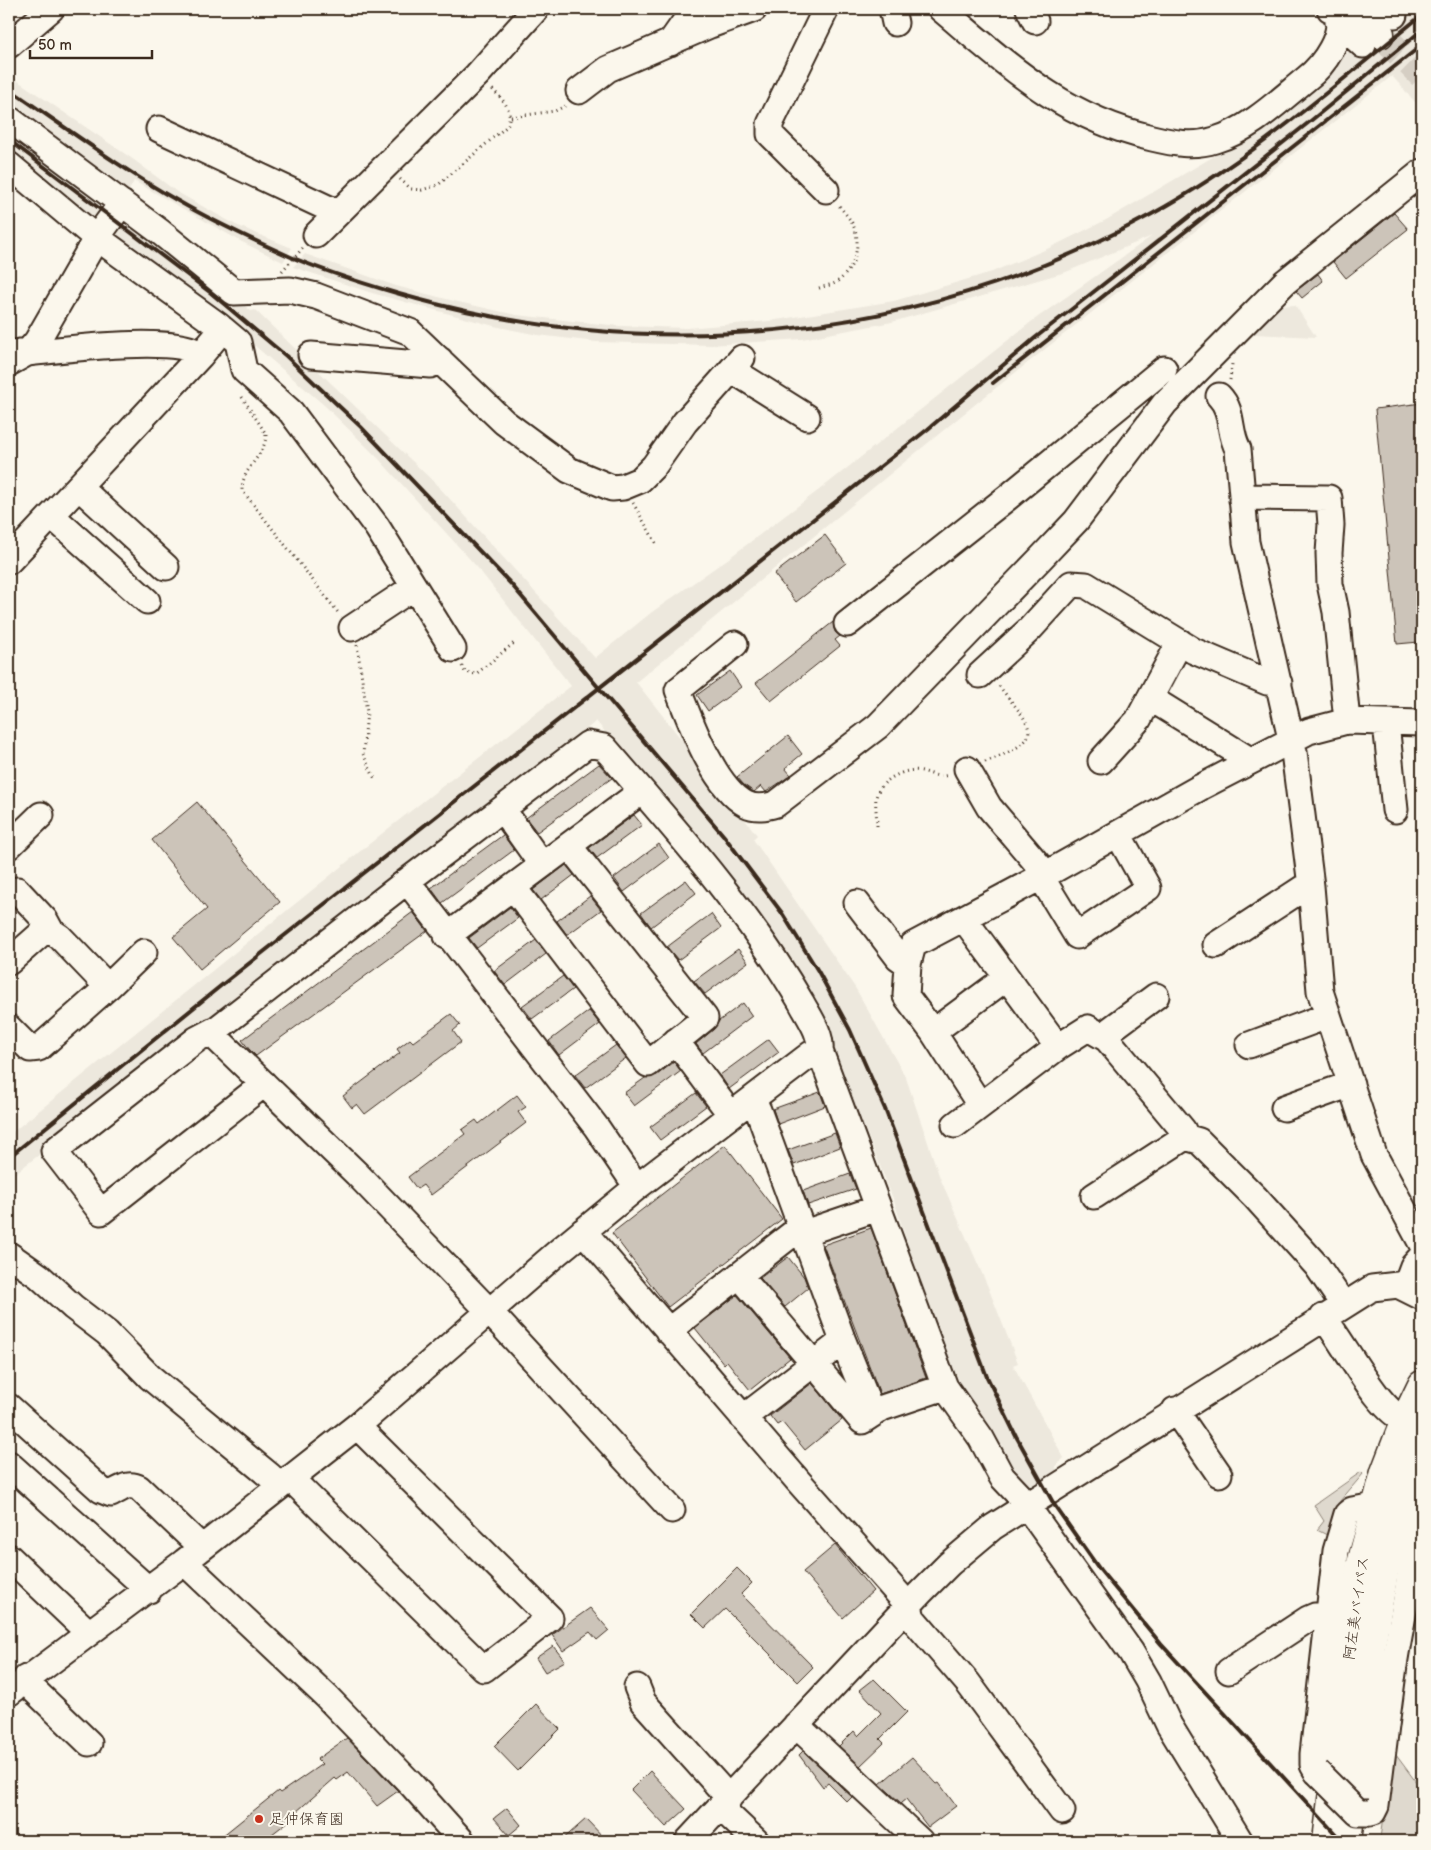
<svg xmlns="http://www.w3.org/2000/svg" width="1431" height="1850" viewBox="0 0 1431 1850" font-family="'Balsamiq Sans','Klee One',sans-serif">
	<rect width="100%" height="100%" fill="#fbf7ec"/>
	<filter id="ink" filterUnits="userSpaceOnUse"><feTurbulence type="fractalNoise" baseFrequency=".02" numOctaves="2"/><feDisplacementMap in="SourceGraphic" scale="10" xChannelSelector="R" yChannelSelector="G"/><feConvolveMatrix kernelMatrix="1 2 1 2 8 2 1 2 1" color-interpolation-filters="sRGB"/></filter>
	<g filter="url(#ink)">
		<!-- built -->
		<path fill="#ede8dd" d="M1417 9H1422V97L1416 103 1392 76 978 402 636 682 757 835 753 839 856 989 906 1078 940 1178 988 1287 1018 1363 1013 1365 1064 1458 1056 1466V1470L1022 1491 1005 1473 962 1388 929 1311 894 1201 831 1044 655 793 596 721 554 758 9 1178V1135L389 828 571 686 477 567 378 458 324 405 235 329 111 233 118 216 212 279 251 311 255 310 438 486 595 658 652 612 729 558 827 484 1031 322 1152 236 1066 272 892 322 802 339 711 345 596 342 538 335 494 326 372 293 293 267 305 254 396 286 454 301 516 315 620 326 687 328 770 321 894 301 992 272 1047 249 1106 220 1216 155 1277 113 1352 48Z
			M9 75 134 160 177 192 236 225 292 248 283 262 242 242 134 181 126 196 9 107Z
			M9 125 110 202 98 225 67 203 66 195 9 153Z
			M1295 305 1316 337 1255 334 1250 328 1266 307Z"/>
		<!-- green -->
		<path fill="#dfd9ce" stroke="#8d8276" d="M1361 1472 1363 1474 1340 1501 1331 1537 1317 1530 1324 1521 1314 1505Z
			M1393 1751 1422 1790V1841H1377L1373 1837 1380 1838Z"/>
		<!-- building -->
		<path fill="#ccc4b9" stroke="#3b2a1e" d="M1394 213 1408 229 1346 278 1333 262Z
			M1318 274 1323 281 1302 298 1296 291Z
			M1422 403V635H1419V642L1397 644 1375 409Z
			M825 535 846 563 796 602 774 574Z
			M833 622 835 632 840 636 835 640 840 646 771 701 756 683Z
			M730 671 741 687 708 711 697 695Z
			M788 736 802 754 785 768 791 775 766 792 761 786 754 792 744 785 737 777Z
			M599 764 612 778 537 832 526 818Z
			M197 802 280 902 200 969 173 937 207 909 152 840Z
			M634 815 642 825 597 858 589 848Z
			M503 835 514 850 442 903 431 888Z
			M659 844 669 858 624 892 614 878Z
			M566 865 574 875 541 900 533 890Z
			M686 880 696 893 651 927 641 913Z
			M590 896 601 910 567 935 557 921Z
			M510 907 518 918 477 948 469 938Z
			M413 912 427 931 256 1056 249 1049 242 1040Z
			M711 914 721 928 678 960 667 947Z
			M536 940 546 954 505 985 494 971Z
			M738 949 748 962 705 994 694 981Z
			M563 976 573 989 532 1019 522 1006Z
			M743 1003 752 1016 703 1053 696 1044 714 1029 719 1021Z
			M589 1011 600 1024 559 1055 549 1041Z
			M451 1014 460 1025 453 1031 461 1042 365 1114 357 1104 352 1108 343 1096 400 1053 397 1049 410 1039 413 1042Z
			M769 1039 779 1052 729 1089 720 1075Z
			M616 1045 626 1058 585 1088 575 1075Z
			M674 1062 681 1071 634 1106 624 1093 645 1078 657 1075Z
			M820 1092 825 1106 778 1124 773 1109Z
			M696 1093 706 1106 660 1140 650 1127Z
			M517 1095 526 1107 518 1112 526 1123 431 1195 423 1185 417 1189 408 1177 465 1134 462 1130 476 1120 479 1124Z
			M835 1133 840 1147 794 1165 788 1150Z
			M725 1145 782 1219 668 1307 612 1233Z
			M850 1174 856 1189 808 1205 803 1191Z
			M871 1228 926 1378 880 1394 823 1245Z
			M788 1257 804 1277 808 1288 785 1307 760 1278Z
			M737 1295 790 1358 750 1390 727 1361 724 1364 695 1328Z
			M812 1383 842 1420 805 1450 782 1422 777 1425 770 1416Z
			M835 1545 873 1591 843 1618 803 1572Z
			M737 1568 752 1583 741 1594 813 1667 798 1682 725 1609 705 1628 691 1614Z
			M590 1608 609 1630 597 1640 590 1632 563 1651 552 1635Z
			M553 1646 565 1661 545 1672 536 1658Z
			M874 1679 907 1712 880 1739 884 1743 860 1766 839 1746 854 1731 858 1736 881 1713 860 1690Z
			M536 1704 560 1729 518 1771 494 1746Z
			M347 1738 398 1791 377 1806 348 1772 337 1780 335 1778 296 1812 298 1814 263 1841H216L278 1791 280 1793 322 1764 317 1759Z
			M803 1751 852 1797 847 1802 828 1783 823 1787 799 1755Z
			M912 1757 937 1784 939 1783 956 1806 928 1827 906 1799 901 1803 880 1784Z
			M650 1771 686 1809 666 1827 631 1790Z
			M507 1808 521 1825 509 1835 494 1818Z
			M586 1819 607 1841H561Z"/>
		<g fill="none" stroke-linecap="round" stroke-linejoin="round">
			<!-- highway-tunnel -->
			<path stroke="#d5cec3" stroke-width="28" stroke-dasharray="28 14" stroke-linecap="butt" d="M1380 34 1422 75"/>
			<defs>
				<path id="minor" d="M826 9 770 124V134L826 190
					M892 9 895 23
					M941 9C1009 66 1062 117 1152 138 1173 143 1193 147 1215 140 1249 130 1279 101 1306 79 1323 66 1347 34 1336 11L1330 9
					M1029 9 1035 21
					M1387 9 1394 15
					M1338 22 1363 45
					M670 43 694 9
					M9 45 51 9
					M579 91 608 69 710 25 754 9
					M9 119 159 231 234 292 290 290 316 296 410 332 504 422 569 470 612 488 623 487 640 480 654 466 685 422 742 358
					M159 129 338 213
					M9 165 89 232 219 326 216 337 201 355 9 561
					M316 235 477 75 536 9
					M219 326 238 342 244 370 291 412 377 527 453 649
					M19 352 27 353C60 350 179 334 201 355
					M311 355 430 365 440 360
					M9 363 27 353 37 341 97 237 122 203
					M732 370 807 417
					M1219 396C1234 411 1228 432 1238 449L1246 542 1294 752 1311 886 1320 991 1374 1155 1422 1244
					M79 487 166 567
					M1242 500 1252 497 1329 498 1331 525 1329 553 1330 584 1336 612 1347 721
					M52 516 147 601
					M847 624 1008 497 1164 369
					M352 628 414 587
					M735 644 678 690C691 723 714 787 746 804 756 809 766 807 776 804L878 726 1039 560 1076 521 1165 403 1285 282 1422 172
					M980 675 1030 629 1071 584 1086 585 1194 651 1267 682 1279 683
					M1150 698 1245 757 1249 762
					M1386 723 1395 810
					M1101 761 1138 720 1180 642
					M967 769 989 807 1046 874
					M503 810 542 865
					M9 846 41 815
					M1041 877 1077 936 1148 888 1118 834
					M407 881 597 1128 637 1187
					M513 887 648 1064 705 1018 569 846
					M17 890 45 920 51 931
					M857 903 898 957 908 964
					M964 919 1058 1047 1088 1028 1107 1039 1183 1130 1185 1137
					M447 936 642 791
					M1216 945 1305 887 1311 886
					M9 962 44 931H51L60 937 108 987 39 1048 30 1049 9 1028
					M108 987 144 952
					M933 1032 1006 978
					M211 1033 357 1174 489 1311 672 1510
					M1107 1039 1110 1030 1156 996
					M676 1041 731 1115
					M1249 1045 1327 1016
					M264 1084 101 1212 54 1151 197 1039 218 1028 407 881 588 744 604 747C674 828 747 909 801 1002 809 1017 822 1034 820 1051L945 1387 981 1438 1002 1477 1019 1495 1131 1652 1148 1681 1169 1725 1240 1841
					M980 1105 933 1032 906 996 908 964 913 945 1041 877 1201 787 1309 731 1347 721 1422 723
					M1284 1108 1351 1084
					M955 1125 1058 1047
					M1094 1196 1185 1137 1199 1141 1255 1197 1317 1266 1343 1304
					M583 1231 799 1482 909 1606 912 1618 968 1683 1062 1811
					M9 1255 39 1276 73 1307 107 1333 150 1377 270 1476 278 1487
					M739 1275 862 1421 882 1408 945 1387
					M1405 1287 1413 1266 1422 1256
					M1323 1317C1344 1342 1378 1411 1405 1420
					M668 1331 792 1234 813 1230 878 1208
					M843 1341 872 1413
					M9 1407 101 1490 111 1494C121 1489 128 1482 139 1488L202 1548
					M1175 1410 1219 1474
					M743 1418 843 1341 758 1110 751 1100
					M9 1464 149 1590
					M290 1478 484 1669 550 1618 357 1426
					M9 1557 89 1633
					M184 1562 326 1696 411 1784 462 1841
					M1229 1671 1308 1619 1315 1616 1330 1615
					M26 1678 34 1690 89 1743
					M637 1687 643 1702 729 1798
					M9 1693 184 1562 357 1426 558 1252 637 1187 811 1054 820 1051
					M796 1725 920 1841
					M1317 1772 1313 1765V1754L1336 1551 1347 1514 1352 1510 1375 1506
					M720 1807 756 1841
					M1369 1813 1373 1812 1376 1806C1382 1757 1388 1708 1395 1659 1404 1602 1423 1544 1405 1487
					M688 1841 920 1593 949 1564 993 1527 1372 1288 1398 1285 1422 1297"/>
				<path id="major" d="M1327 1841 1360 1568 1385 1472 1405 1420 1422 1385
					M1347 1841 1371 1645 1388 1550 1398 1510 1422 1442"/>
				<path id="highway" d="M1353 9 1380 34"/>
			</defs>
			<!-- minor casing -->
			<use href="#minor" stroke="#3b2a1e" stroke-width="29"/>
			<!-- major casing -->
			<use href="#major" stroke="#3b2a1e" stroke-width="31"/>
			<!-- highway casing -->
			<use href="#highway" stroke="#3b2a1e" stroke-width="31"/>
			<!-- path -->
			<path stroke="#3b2a1e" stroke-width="3" stroke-dasharray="1 4" stroke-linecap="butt" d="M511 117 555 111 565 106
				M400 179 411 189 422 190 438 185 507 126C514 109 503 100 492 89
				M282 271 303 248
				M819 288C825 286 832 285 837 282 855 269 863 242 852 223 848 216 842 210 838 204
				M1230 380 1232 364
				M242 397 266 434C266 457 242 466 242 490L340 615
				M633 503 656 543
				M357 645 367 712 363 754 376 781
				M462 666 465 672 476 674 514 643
				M985 762C1048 738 1034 730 999 686
				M877 826C877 817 875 807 876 798 879 780 906 767 922 771 933 774 938 778 949 775"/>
			<!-- minor -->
			<use href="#minor" stroke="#fbf7ec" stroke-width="25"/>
			<!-- major -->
			<use href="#major" stroke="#fbf7ec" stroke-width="28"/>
			<!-- highway -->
			<use href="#highway" stroke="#fbf7ec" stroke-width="28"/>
			<!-- rail -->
			<path stroke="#3b2a1e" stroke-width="4" d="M9 89C65 127 120 168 178 201 214 222 253 240 291 257 331 274 374 287 417 299 664 366 926 338 1152 214 1251 160 1335 85 1422 15
				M9 140 211 293 286 356 361 427 511 584 724 836 782 913 818 971 850 1030 885 1109 987 1377 1016 1436 1055 1506 1100 1570 1161 1644 1342 1841
				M993 383 1422 45
				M9 1157 223 984 928 429 1035 338 1308 123 1422 30"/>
			<defs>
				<path id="minor-bridge" d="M1317 1772 1358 1813H1369"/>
			</defs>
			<!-- minor-bridge casing -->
			<use href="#minor-bridge" stroke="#3b2a1e" stroke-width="29" stroke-linecap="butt"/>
			<!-- minor-bridge -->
			<use href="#minor-bridge" stroke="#fbf7ec" stroke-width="25"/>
		</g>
	</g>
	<!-- markers -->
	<circle fill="#c8321e" stroke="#fbf7ec" stroke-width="2" cx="259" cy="1819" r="5"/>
	<g text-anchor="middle" stroke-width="4" stroke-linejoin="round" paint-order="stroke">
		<!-- street labels -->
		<g font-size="15" fill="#3b2a1e" stroke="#fbf7ec">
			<text transform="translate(1356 1608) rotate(-82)" y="5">阿左美バイパス</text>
		</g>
		<!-- poi labels -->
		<g font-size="15" fill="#3b2a1e" stroke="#fbf7ec" text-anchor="start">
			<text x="269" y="1824">足仲保育園</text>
		</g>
	</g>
	<!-- margin -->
	<rect width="1431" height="1850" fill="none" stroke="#fbf7ec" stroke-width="30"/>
	<rect x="15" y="15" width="1401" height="1820" fill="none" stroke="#3b2a1e" stroke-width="2" filter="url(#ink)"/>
	<!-- scale -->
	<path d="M30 50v8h122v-8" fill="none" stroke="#3b2a1e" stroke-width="2.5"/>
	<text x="38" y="50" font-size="15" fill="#3b2a1e" stroke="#fbf7ec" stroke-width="4" paint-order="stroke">50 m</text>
</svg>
